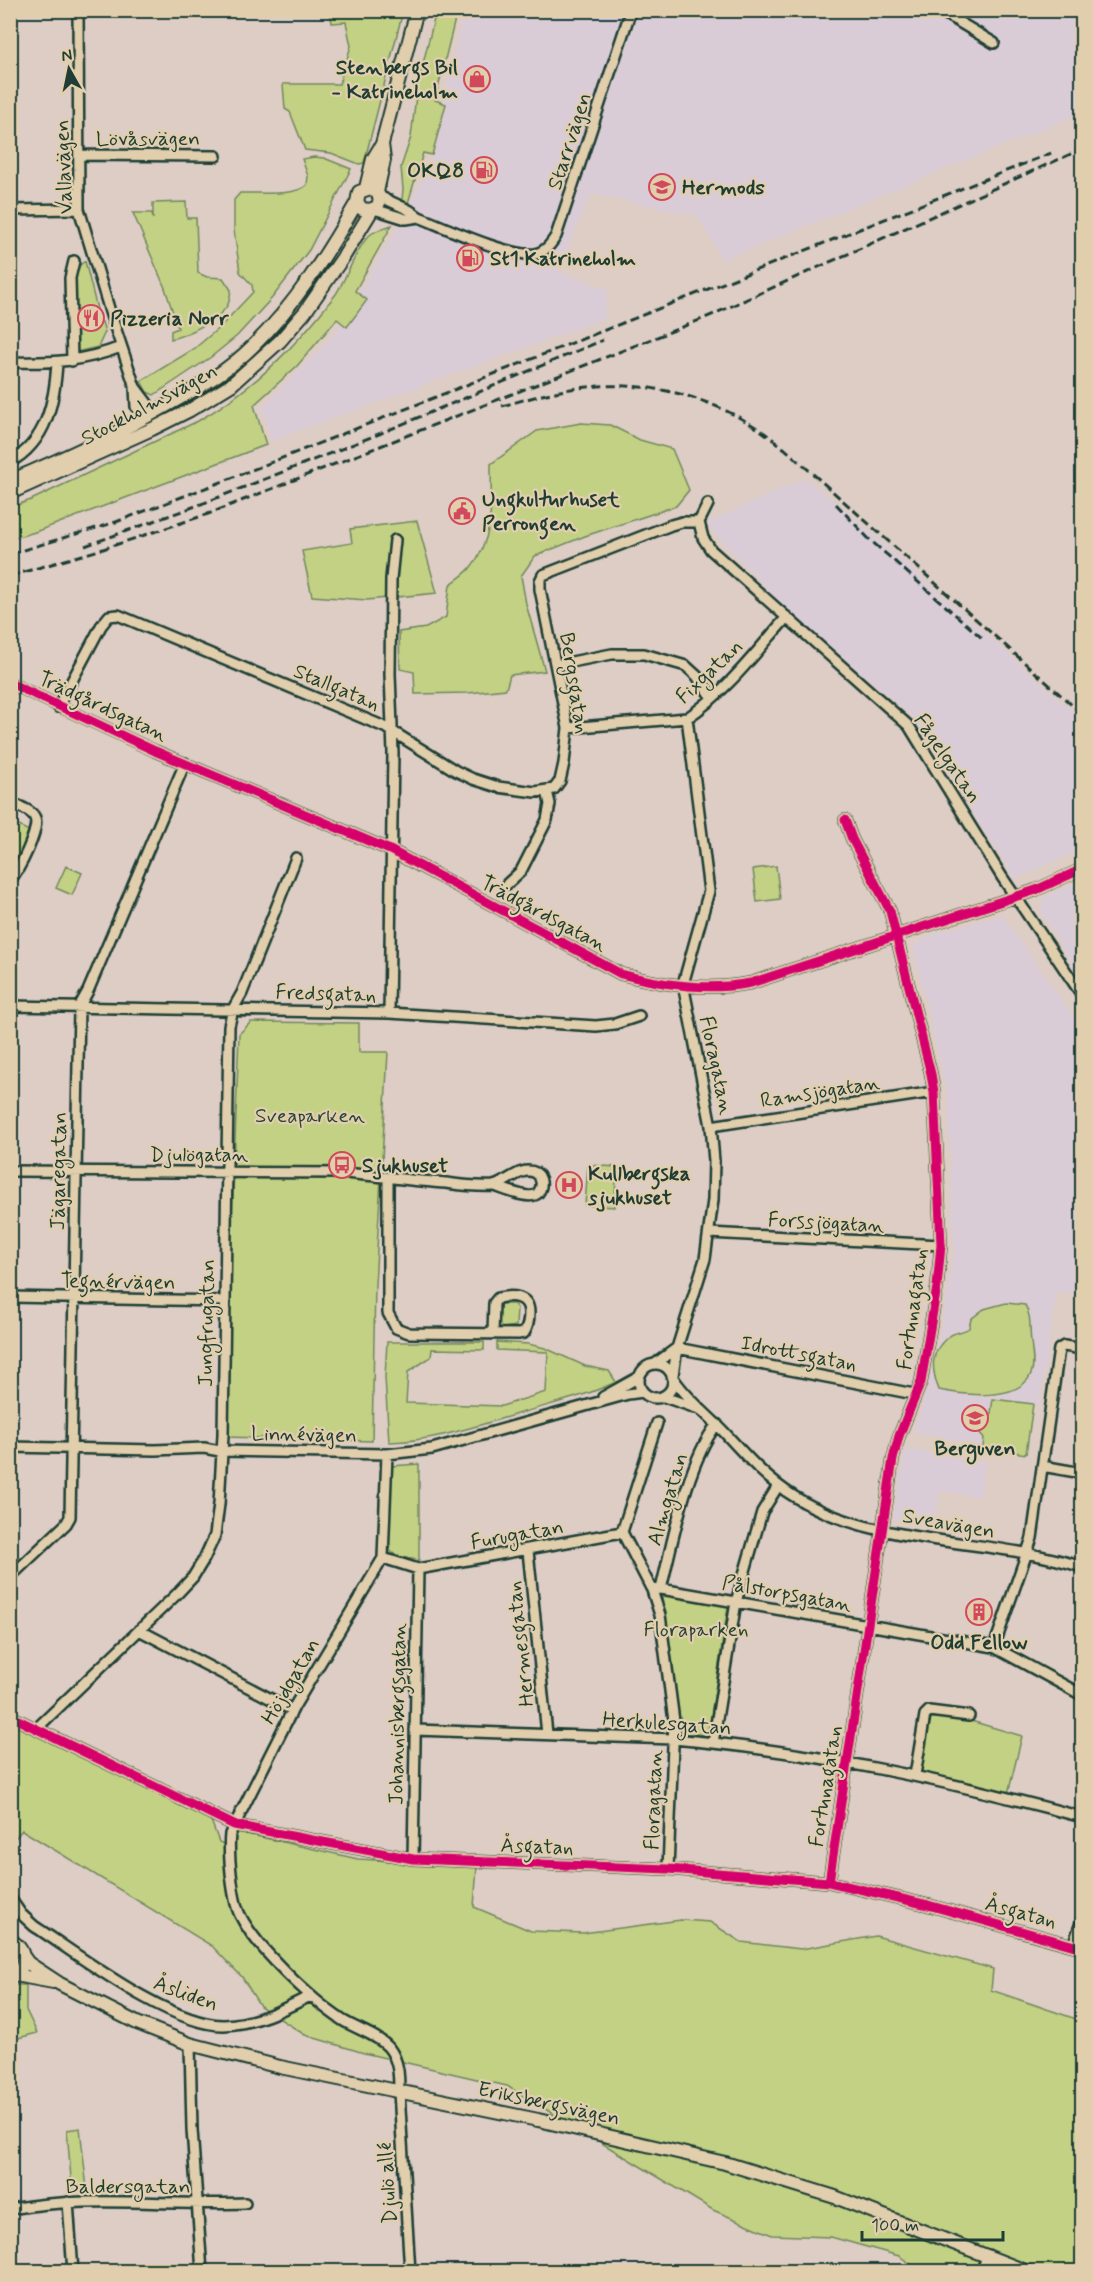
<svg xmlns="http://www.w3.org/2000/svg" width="1093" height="2282" viewBox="0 0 1093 2282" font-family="Mynerve,sans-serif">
	<rect width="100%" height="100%" fill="#ddcdc5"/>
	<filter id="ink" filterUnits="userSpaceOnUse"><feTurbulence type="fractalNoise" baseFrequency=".0167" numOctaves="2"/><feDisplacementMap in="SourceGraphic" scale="12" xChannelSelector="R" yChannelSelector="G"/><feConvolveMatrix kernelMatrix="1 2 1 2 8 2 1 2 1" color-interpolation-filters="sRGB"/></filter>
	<g filter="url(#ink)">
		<!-- built -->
		<path fill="#daccd6" d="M463 11H1082V113L723 260 697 216 591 194 558 271 608 289 604 319 271 441 262 407 333 336 394 234 429 166Z
			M805 478 841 506 1082 719V849L1015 879 909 714 782 605 706 524Z
			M1082 880V981L1041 912 1043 897Z
			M1002 915 1082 1029V1292H1057L1039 1404 928 1388 943 1318 954 1249 948 1098 913 946 936 933Z
			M927 1389 1033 1404 1026 1454 914 1432Z
			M905 1449 986 1462 980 1497 940 1491 934 1526 893 1519Z"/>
		<!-- green -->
		<path fill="#c3d185" stroke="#71875c" stroke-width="1.5" d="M330 11H403L364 163 359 164 331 153 305 150 290 112 285 109 283 84H339L351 46 346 22 332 23Z
			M436 11H457L435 100 446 104 432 155 423 153 408 203 402 200 403 189 401 167 411 137 417 88Z
			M314 157 324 158 351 169 309 250 272 298 237 336 211 357 154 395 147 392 141 381 194 349 221 326 253 292 252 285 240 272 234 230V200L240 193C258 192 294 197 307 185L308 176 302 159Z
			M186 202 187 218H196L198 273 207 277 223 278 231 290C230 294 230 300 228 304 221 319 187 335 171 339V331L178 328 165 288 133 213H152L153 219V203Z
			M392 225 355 291 367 300 347 327 337 319 297 366 254 405 266 445 35 532 11 539V507L31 500 198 421C254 389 297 345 336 294 346 279 359 243 371 234 377 230 386 227 392 225Z
			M85 261 97 309 74 316C73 297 67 273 85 261Z
			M102 322 105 332 98 347 76 352V330Z
			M581 423 610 425 640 440 672 449 689 490 676 506 585 536 535 556 521 576 526 604 545 671 510 675 506 689 468 693 415 694 414 672 400 669 399 632 426 628 446 617 450 585C457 579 466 574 471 567 495 538 491 499 491 464L537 431Z
			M417 521 437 593 367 600 312 596 302 551 352 543 350 529Z
			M11 822 31 832 11 874Z
			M66 866 82 873 72 895 56 888Z
			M776 866 780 899 757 902 753 869Z
			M251 1022 359 1023V1052H388L375 1285 372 1441 224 1437 239 1034Z
			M588 1165 617 1167 614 1207 585 1205Z
			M1006 1303 1025 1305C1032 1317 1029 1328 1031 1341 1032 1352 1035 1364 1031 1374 1019 1402 963 1395 939 1390 931 1369 929 1350 951 1335 956 1332 963 1332 969 1328L971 1319 984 1309Z
			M500 1304H514L517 1308 516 1326 502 1328 496 1324V1310Z
			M387 1342H484V1350L432 1349 431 1357 408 1372 406 1403 502 1406 546 1392 548 1352 497 1350V1342L528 1344 545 1348 585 1366 609 1371 616 1382C586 1396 555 1403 524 1412 479 1425 436 1441 389 1442L385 1377Z
			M993 1399 1033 1404 1026 1454 983 1447 984 1438 976 1428 978 1419H990Z
			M419 1464V1560C408 1558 393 1558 388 1547L391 1466Z
			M668 1595 728 1606 708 1735 683 1733 678 1720 662 1598Z
			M930 1714 971 1721 1022 1736 1008 1794 920 1771Z
			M11 1722 210 1818 219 1842 232 1848 238 1832 358 1859 477 1866 474 1907 531 1931 583 1933 681 1920 710 1922 741 1942 801 1949 876 1936 993 1969 991 1990 1082 2021V2271H921L899 2256 831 2237 772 2235 713 2210 507 2086 364 2053 305 2035 260 2006 242 1977 212 1946 22 1830 11 1843Z
			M11 1985H26V2010L37 2033 11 2040Z
			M80 2128 87 2189 72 2190 67 2130Z"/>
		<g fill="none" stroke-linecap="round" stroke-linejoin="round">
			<defs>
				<path id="minor" d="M78 10 79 209 111 315 135 387 136 407 146 417
					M939 10 994 43
					M79 155 216 156
					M379 196 409 210 419 217C444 227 511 258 536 254 546 251 551 244 556 236L631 10
					M374 209 406 219 419 217
					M10 210 79 209
					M72 361 70 278 74 261
					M10 362C52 363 82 362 121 347
					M135 387 147 403 146 417
					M10 462C47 442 55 400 57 362
					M699 522 703 538 711 550 909 726 1002 877 1082 995
					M556 665 612 654H644L686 666 697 676 712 698
					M10 683 155 751 390 850 621 974C662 985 709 991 751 983L1036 890 1082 869
					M58 707 101 626 109 616 118 615 387 728 456 771 473 779 498 787 535 792 554 789 560 781 564 763 568 728 540 589V581L543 575 671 525 682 522H699L708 504
					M568 728 687 718C726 692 756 652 787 617
					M10 803C18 806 32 810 35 818 40 829 19 871 10 880
					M507 884 521 871 547 820 550 804 547 791
					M10 1006 389 1013 596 1026 615 1024 639 1016
					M389 1013 393 753 390 674 391 579 395 540
					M711 1126 934 1092
					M10 1171 345 1173C379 1176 412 1181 446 1183 461 1185 478 1187 493 1186 506 1184 521 1165 536 1173 542 1177 543 1187 538 1193 531 1201 504 1189 495 1186
					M388 1179V1313L396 1328 409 1333 518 1334 524 1333C528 1327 529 1321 529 1313 529 1295 512 1295 498 1298L494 1303 493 1333
					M709 1233 941 1245
					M10 1297 224 1301
					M677 1348 914 1394
					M639 1381a17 17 0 1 1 34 0a17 17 0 1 1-34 0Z
					M655 1364 677 1348
					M673 1375 677 1348 705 1259 713 1200 714 1161 711 1126 683 984 709 891 687 718
					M674 1379C687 1399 708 1415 724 1432 746 1456 767 1480 795 1497 877 1548 992 1537 1082 1567
					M603 1397 639 1377
					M664 1397 699 1409
					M657 1423 622 1532 652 1590 660 1615 674 1721 668 1869
					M10 1447 155 1450 204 1448 220 1451 387 1454 432 1449 628 1394 643 1392
					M387 1454 383 1558 294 1707 230 1834C228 1852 232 1899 240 1915 256 1948 312 2000 342 2020 356 2029 378 2035 389 2048 399 2061 399 2076 399 2092L410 2272
					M1042 1466 1082 1473
					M528 1551 547 1734
					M383 1558 418 1569 622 1532
					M10 1577 66 1524 70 1517 79 1007 88 991 185 763
					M661 1589C673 1540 687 1463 717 1424
					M652 1590 661 1589 994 1647 1082 1695
					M139 1630 292 1710
					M994 1647 1032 1538 1059 1349 1064 1346 1082 1349
					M10 1716 234 1825 413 1859 668 1869 829 1882 928 1905 1082 1948
					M36 1729 178 1593 193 1577 204 1559 215 1535 219 1504 223 1435 229 1026 233 1009 242 993 296 858
					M415 1730 673 1739C812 1751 948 1781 1082 1817
					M713 1743 736 1602 762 1512 778 1486
					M915 1775 925 1715 929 1711 969 1716
					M413 1859 418 1569
					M829 1882 893 1459 899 1436 921 1382 937 1287 941 1245 934 1092 931 1074 890 911 852 839 845 820
					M10 1898 21 1914 34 1926C79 1955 171 2026 224 2025 255 2024 283 2010 310 1996
					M1073 1945 1082 1920
					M190 2044 192 2129 202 2272
					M68 2202 73 2272
					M10 2209C87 2195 168 2206 245 2203
					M981 2272 988 2255"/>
				<path id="major" d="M366 188 373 159 382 144 417 10
					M377 192 384 160 382 144
					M10 481C65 458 119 433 171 403 200 387 229 370 253 346 296 304 327 254 357 202L359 192 370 188C379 191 382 199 377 207L370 210 362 209 357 202
					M10 493 152 429 190 410 231 385 280 341 305 312 344 256 372 210
					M10 1940C27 1950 28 1969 10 1978
					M23 1956 28 1963 60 1984 137 2023 190 2044 280 2067 538 2120 725 2163 835 2197 1028 2272
					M15 1975 53 1982"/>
			</defs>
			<!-- minor casing -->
			<use href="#minor" stroke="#1f3d34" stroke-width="14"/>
			<!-- major casing -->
			<use href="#major" stroke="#1f3d34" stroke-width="16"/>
			<!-- minor -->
			<use href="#minor" stroke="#e1ceac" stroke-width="9"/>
			<!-- major -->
			<use href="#major" stroke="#e1ceac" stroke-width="12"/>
			<!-- rail -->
			<path stroke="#1f3d34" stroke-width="3" stroke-dasharray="9 4.5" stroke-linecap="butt" d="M502 406C527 399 553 391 579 388 653 378 728 400 785 449L1082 714
				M836 504 869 539 982 638
				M85 546 204 503 379 434 603 340
				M10 554 116 522 229 479 1054 152
				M10 576 103 549 208 514 705 318 1082 149"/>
			<defs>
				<path id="cycleway" d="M10 683 155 751 390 850 621 974C662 985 709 991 751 983L1036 890 1082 869
					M10 1716 234 1825 413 1859 668 1869 829 1882 928 1905 1082 1948
					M829 1882 893 1459 899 1436 921 1382 937 1287 941 1245 934 1092 931 1074 890 911 852 839 845 820"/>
			</defs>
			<!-- cycleway casing -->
			<use href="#cycleway" stroke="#e1ceac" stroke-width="13"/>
			<!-- cycleway -->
			<use href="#cycleway" stroke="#d6006c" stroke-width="9"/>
		</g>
	</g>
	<!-- icons -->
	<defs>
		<symbol id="shop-ring" viewBox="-11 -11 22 22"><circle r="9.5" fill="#e1ceac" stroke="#d1495b" stroke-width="1.5"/><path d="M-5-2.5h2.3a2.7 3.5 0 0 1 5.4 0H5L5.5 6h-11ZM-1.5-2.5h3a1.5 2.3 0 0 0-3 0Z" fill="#d1495b"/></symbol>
		<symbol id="fuel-ring" viewBox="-11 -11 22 22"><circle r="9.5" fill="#e1ceac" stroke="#d1495b" stroke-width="1.5"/><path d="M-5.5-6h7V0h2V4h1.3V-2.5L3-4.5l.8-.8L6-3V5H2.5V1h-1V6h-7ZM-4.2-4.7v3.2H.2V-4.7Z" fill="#d1495b"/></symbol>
		<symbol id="school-ring" viewBox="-11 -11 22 22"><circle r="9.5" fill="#e1ceac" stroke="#d1495b" stroke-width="1.5"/><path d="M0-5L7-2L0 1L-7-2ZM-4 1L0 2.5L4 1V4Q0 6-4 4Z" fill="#d1495b"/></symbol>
		<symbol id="restaurant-ring" viewBox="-11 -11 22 22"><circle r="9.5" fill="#e1ceac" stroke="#d1495b" stroke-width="1.5"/><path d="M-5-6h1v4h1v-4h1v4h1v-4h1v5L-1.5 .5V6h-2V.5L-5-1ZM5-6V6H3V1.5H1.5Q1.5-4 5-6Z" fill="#d1495b"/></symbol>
		<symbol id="civic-ring" viewBox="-11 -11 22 22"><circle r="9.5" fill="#e1ceac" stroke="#d1495b" stroke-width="1.5"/><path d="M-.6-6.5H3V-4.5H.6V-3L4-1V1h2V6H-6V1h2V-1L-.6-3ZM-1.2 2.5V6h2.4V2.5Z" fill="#d1495b"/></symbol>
		<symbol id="bus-ring" viewBox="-11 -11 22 22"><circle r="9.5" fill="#e1ceac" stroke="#d1495b" stroke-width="1.5"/><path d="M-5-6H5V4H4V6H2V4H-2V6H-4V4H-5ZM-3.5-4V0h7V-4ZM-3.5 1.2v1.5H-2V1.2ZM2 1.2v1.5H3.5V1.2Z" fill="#d1495b"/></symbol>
		<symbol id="hospital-ring" viewBox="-11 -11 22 22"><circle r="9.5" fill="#e1ceac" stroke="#d1495b" stroke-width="1.5"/><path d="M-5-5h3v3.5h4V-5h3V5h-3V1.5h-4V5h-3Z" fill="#d1495b"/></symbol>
		<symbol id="building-ring" viewBox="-11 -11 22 22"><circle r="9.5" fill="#e1ceac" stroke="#d1495b" stroke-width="1.5"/><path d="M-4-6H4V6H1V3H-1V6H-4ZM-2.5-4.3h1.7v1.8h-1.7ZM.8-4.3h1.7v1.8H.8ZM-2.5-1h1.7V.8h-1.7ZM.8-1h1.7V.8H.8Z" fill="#d1495b"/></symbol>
	</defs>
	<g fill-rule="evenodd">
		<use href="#shop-ring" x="462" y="64" width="30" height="30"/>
		<use href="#fuel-ring" x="469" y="155" width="30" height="30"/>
		<use href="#school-ring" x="647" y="172" width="30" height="30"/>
		<use href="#fuel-ring" x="455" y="243" width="30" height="30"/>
		<use href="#restaurant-ring" x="76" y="303" width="30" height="30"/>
		<use href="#civic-ring" x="447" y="496" width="30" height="30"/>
		<use href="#bus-ring" x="327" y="1150" width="30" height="30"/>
		<use href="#hospital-ring" x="554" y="1170" width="30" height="30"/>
		<use href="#school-ring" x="960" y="1403" width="30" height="30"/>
		<use href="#building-ring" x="964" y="1597" width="30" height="30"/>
	</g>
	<g text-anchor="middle" stroke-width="4.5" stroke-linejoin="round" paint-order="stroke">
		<!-- poi labels -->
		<g font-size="21" font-weight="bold" fill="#1f3d34" stroke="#e1ceac" text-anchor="start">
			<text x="458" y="74" text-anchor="end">Stenbergs Bil<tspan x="458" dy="24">- Katrineholm</tspan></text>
			<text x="464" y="177" text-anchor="end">OKQ8</text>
			<text x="682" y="194">Hermods</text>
			<text x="490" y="265">St1 Katrineholm</text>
			<text x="110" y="325">Pizzeria Norr</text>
			<text x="482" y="506">Ungkulturhuset<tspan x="482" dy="24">Perrongen</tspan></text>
			<text x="362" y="1172">Sjukhuset</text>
			<text x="588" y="1180">Kullbergska<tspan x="588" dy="24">sjukhuset</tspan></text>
			<text x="975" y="1455" text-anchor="middle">Berguven</text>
			<text x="979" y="1649" text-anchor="middle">Odd Fellow</text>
		</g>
		<!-- street labels -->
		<g font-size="21" fill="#1f3d34" stroke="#e1ceac">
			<text x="148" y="145">Lövåsvägen</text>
			<text transform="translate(569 141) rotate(-72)" y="7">Starrvägen</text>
			<text transform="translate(63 167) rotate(-92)" y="7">Vallavägen</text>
			<text transform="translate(149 404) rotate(-28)" y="7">Stockholmsvägen</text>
			<text transform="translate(709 671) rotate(-43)" y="7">Fixgatan</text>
			<text transform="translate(575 683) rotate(81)" y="7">Bergsgatan</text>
			<text transform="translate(337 687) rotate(23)" y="7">Stallgatan</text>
			<text transform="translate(103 706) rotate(25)" y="7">Trädgårdsgatan</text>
			<text transform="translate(948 758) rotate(56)" y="7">Fågelgatan</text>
			<text transform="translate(544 913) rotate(28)" y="7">Trädgårdsgatan</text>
			<text transform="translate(326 993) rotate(2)" y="7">Fredsgatan</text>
			<text transform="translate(717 1065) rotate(78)" y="7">Floragatan</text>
			<text transform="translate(820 1091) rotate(-9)" y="7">Ramsjögatan</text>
			<text x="199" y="1161">Djulögatan</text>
			<text transform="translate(58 1171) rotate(-89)" y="7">Jägaregatan</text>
			<text transform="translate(826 1222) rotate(3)" y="7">Forssjögatan</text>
			<text transform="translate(118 1281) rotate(1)" y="7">Tegnérvägen</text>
			<text transform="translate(912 1309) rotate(-82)" y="7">Fortunagatan</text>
			<text transform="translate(206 1323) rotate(-89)" y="7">Jungfrugatan</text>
			<text transform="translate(799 1353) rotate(11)" y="7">Idrottsgatan</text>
			<text transform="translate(304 1434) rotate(1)" y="7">Linnévägen</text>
			<text transform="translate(667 1499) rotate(-73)" y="7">Almgatan</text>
			<text transform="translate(949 1523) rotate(10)" y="7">Sveavägen</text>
			<text transform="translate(517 1534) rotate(-10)" y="7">Furugatan</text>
			<text transform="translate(787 1593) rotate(10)" y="7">Pålstorpsgatan</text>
			<text transform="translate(520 1644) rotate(-96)" y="7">Hermesgatan</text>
			<text transform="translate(290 1681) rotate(-60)" y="7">Höjdgatan</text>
			<text transform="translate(397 1714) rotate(-89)" y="7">Johannisbergsgatan</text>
			<text transform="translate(667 1723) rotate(4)" y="7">Herkulesgatan</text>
			<text transform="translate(825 1786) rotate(-81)" y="7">Fortunagatan</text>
			<text transform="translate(653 1800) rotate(-88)" y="7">Floragatan</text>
			<text transform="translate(537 1846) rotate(2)" y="7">Åsgatan</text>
			<text transform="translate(1021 1912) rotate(15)" y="7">Åsgatan</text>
			<text transform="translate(186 1993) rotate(20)" y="7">Åsliden</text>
			<text transform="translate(549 2103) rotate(12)" y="7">Eriksbergsvägen</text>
			<text transform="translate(387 2183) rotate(-94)" y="7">Djulö allé</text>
			<text x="128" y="2193">Baldersgatan</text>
		</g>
		<!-- park labels -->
		<g font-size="21" fill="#274438" stroke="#e1ceac">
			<text x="310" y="1122">Sveaparken</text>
			<text x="696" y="1636">Floraparken</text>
		</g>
	</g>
	<!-- margin -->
	<rect width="1093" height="2282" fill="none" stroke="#e1ceac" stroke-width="36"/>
	<rect x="18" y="18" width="1057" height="2246" fill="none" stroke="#1f3d34" stroke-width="2" filter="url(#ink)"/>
	<!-- north arrow -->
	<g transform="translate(69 69) rotate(351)" stroke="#e1ceac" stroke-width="4.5" paint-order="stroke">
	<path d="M0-4.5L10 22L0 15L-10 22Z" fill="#1f3d34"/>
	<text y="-9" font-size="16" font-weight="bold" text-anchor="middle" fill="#1f3d34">N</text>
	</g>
	<!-- scale -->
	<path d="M862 2231v9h141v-9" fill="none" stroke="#1f3d34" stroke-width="3"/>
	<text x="871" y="2231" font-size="18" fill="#1f3d34" stroke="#e1ceac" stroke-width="4.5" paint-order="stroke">100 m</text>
</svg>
